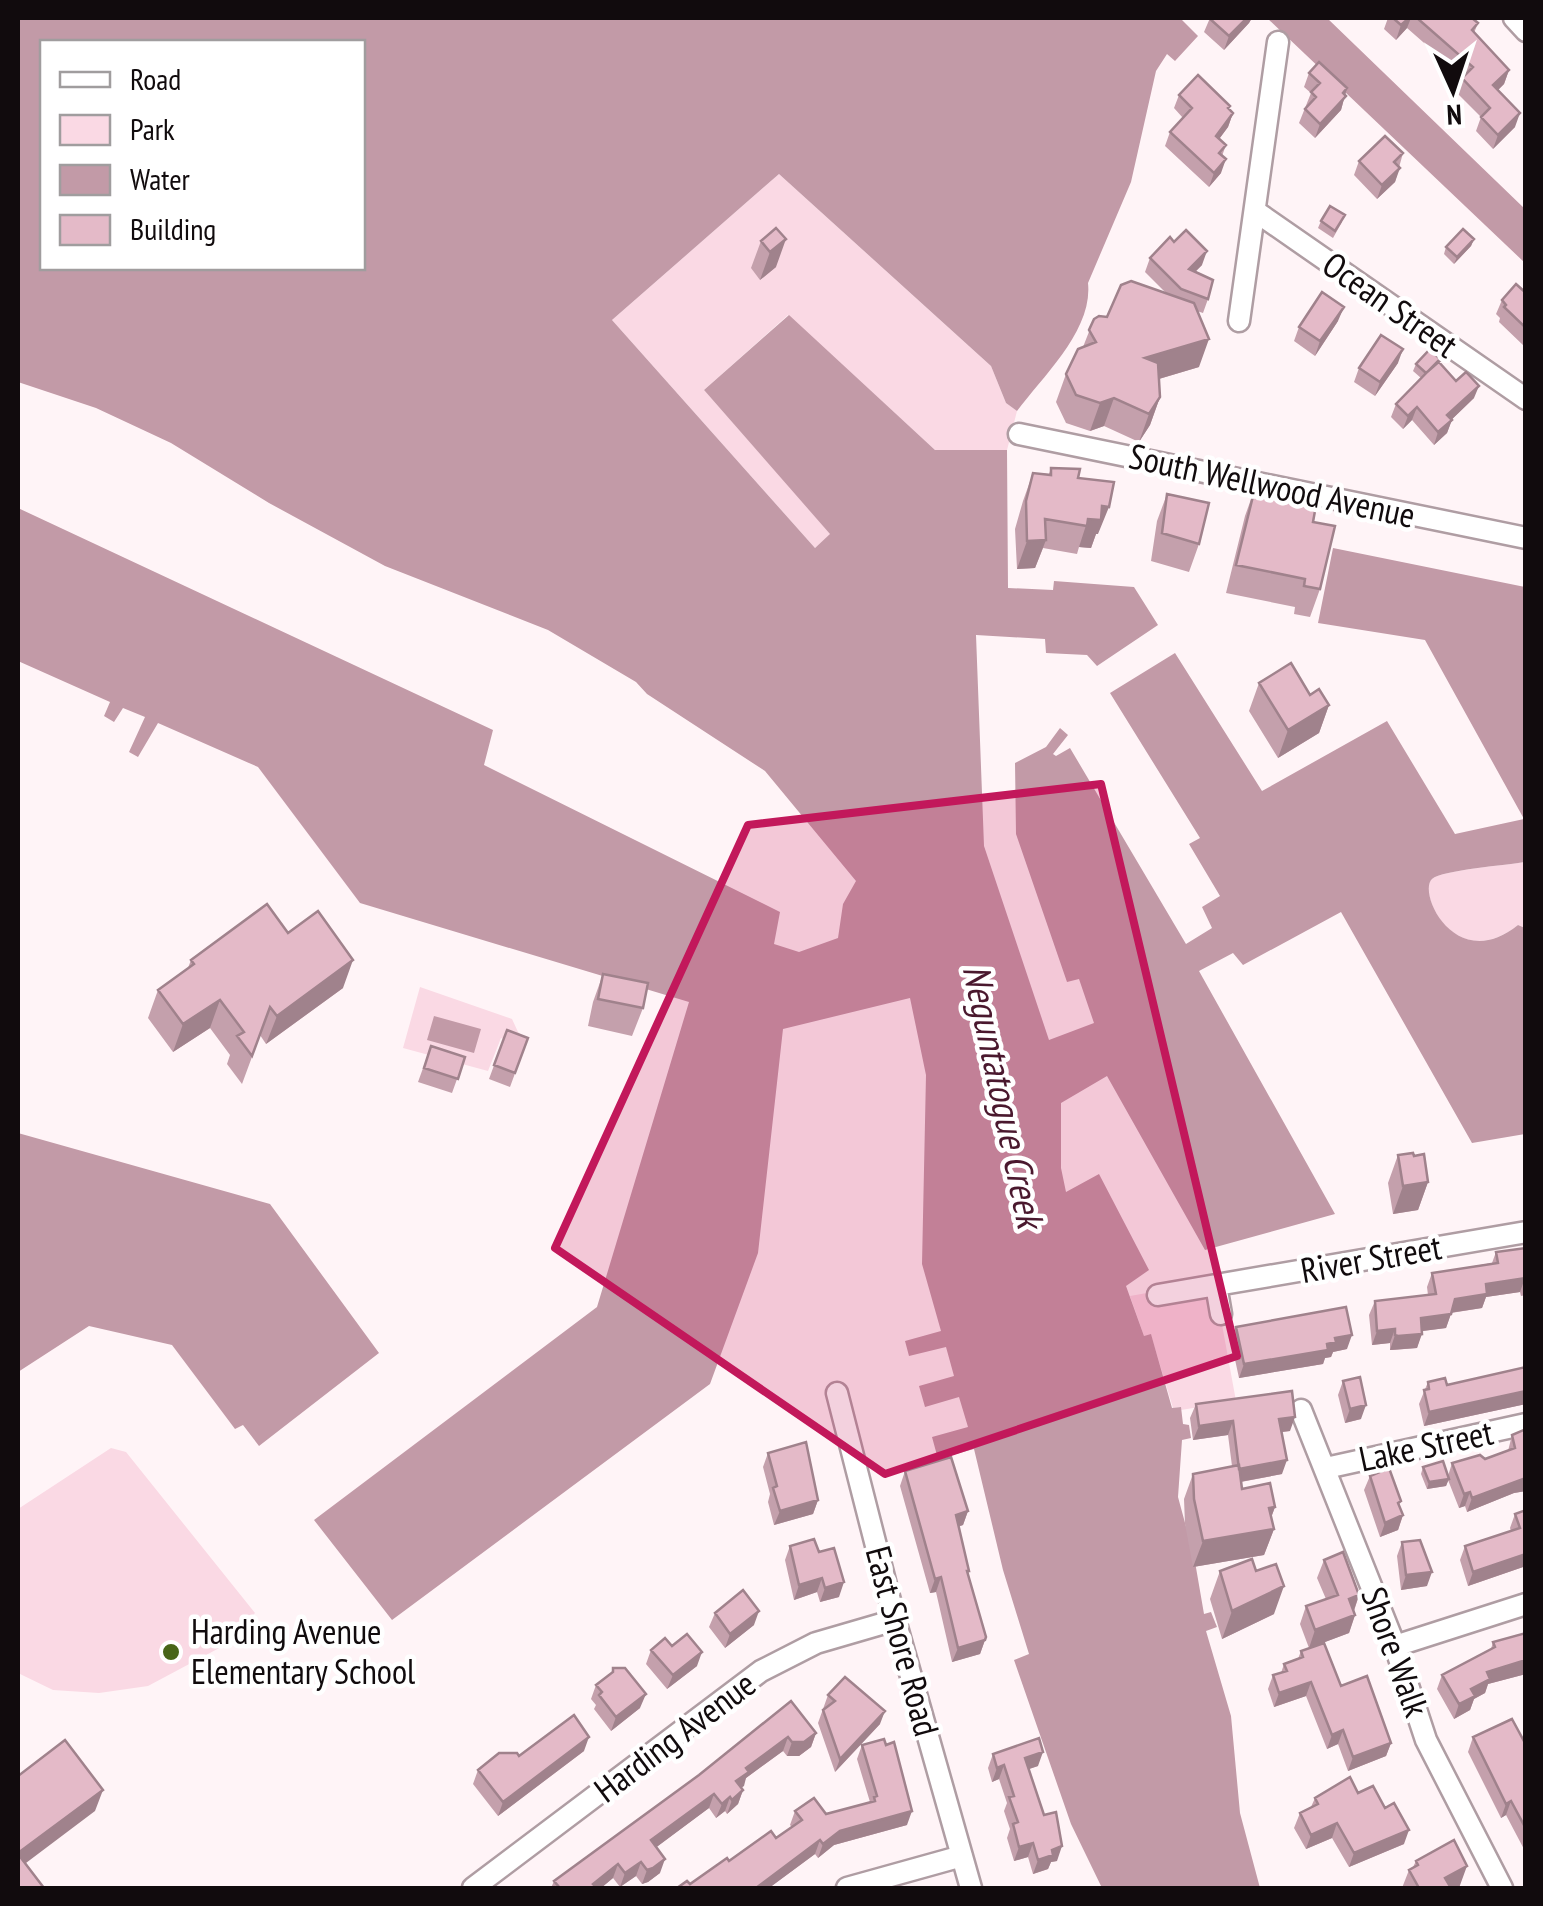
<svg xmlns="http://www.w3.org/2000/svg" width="1543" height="1906" viewBox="0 0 1543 1906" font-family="'PT Sans Narrow',sans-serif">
	<rect width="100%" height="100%" fill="#fff4f7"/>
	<!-- green -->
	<path fill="#fad9e4" d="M779 174 991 366 1006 403 1017 411 1007 450H935L788 315 704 390 831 534 815 548 612 320Z
		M1525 862V928L1518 925C1455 975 1417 893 1432 879 1442 870 1508 865 1525 862Z
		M420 987 512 1019 518 1032 528 1040 524 1047 501 1038 488 1071 403 1048Z
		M1214 1281 1236 1401 1181 1410 1180 1407 1173 1408 1151 1335 1144 1336 1130 1296Z
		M111 1448 126 1452 255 1613 223 1646 148 1686 99 1693 53 1690 18 1673V1509Z"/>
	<!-- water -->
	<path fill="#c29aa7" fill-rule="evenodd" d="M18 18H1180L1198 36 1175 61 1167 54 1156 71 1131 182 1088 283C1093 330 1043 376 1017 411L1006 403 991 366 779 174 612 320 815 548 830 534 704 390 789 315 935 450H1007L1008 588 1053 590 1054 581 1134 587 1158 625 1097 666 1087 655 1046 653 1045 639 976 635 984 846 1049 1040 1094 1023 1079 979 1067 982 1016 834 1015 763 1046 747 1060 728 1068 735 1053 754 1056 756 1070 748 1186 944 1212 928 1202 907 1220 896 1189 844 1200 838 1110 693 1175 653 1262 791 1387 721 1455 834 1524 819 1425 640 1318 623 1333 548 1525 587V862C1508 865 1442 870 1432 879 1417 893 1456 975 1518 925L1525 928V1134L1472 1143 1341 912 1243 965 1233 953 1199 971 1335 1214 1205 1250 1107 1076 1061 1103V1168L1066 1192 1099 1174 1149 1270 1126 1286 1144 1336 1151 1334 1172 1408 1181 1407 1183 1424 1189 1425 1191 1438 1182 1440 1178 1497 1194 1556 1204 1614 1211 1612 1217 1627 1206 1631 1231 1716 1240 1813 1260 1888H1102L1071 1824 1014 1660 1029 1654 1003 1570 974 1449 938 1459 932 1437 968 1427 959 1397 925 1407 919 1386 954 1376 946 1347 909 1356 905 1341 941 1331 922 1264 926 1075 910 998 783 1029 758 1253 710 1384 392 1620 314 1520 597 1307 689 1002 360 903 258 767 158 723 138 757 129 752 145 717 123 708 114 722 104 716 110 702 18 661V508L493 730 484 765 780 912 774 944 799 952 838 938 843 904 856 881 765 771 647 694 636 682 548 630 385 566 269 503 171 443 96 408 18 382ZM42 42H362V268H42Z
		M1267 18H1327L1525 209V263Z
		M434 1016 481 1029 474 1053 427 1040Z
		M18 1133 270 1204 379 1353 259 1446 243 1425 235 1429 172 1345 89 1326 18 1372Z"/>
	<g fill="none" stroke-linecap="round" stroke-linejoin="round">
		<defs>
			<path id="street" d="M1514 18 1526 31
				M1255 211 1526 399
				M1239 321 1278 42
				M1019 434 1526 538
				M1216 1285 1221 1314
				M1158 1295 1526 1232
				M837 1393 895 1620 971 1888
				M1301 1410 1395 1646 1426 1740 1502 1888
				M1326 1468 1526 1424
				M1395 1646 1526 1604
				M473 1888 761 1671 816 1643 895 1620
				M847 1888 962 1856"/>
		</defs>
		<!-- street casing -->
		<use href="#street" stroke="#af9da3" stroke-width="25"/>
		<!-- street -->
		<use href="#street" stroke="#fff" stroke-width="20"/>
	</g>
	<!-- wall -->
	<path fill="#c4a0ac" d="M1210 18H1252L1249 23 1224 50 1204 32Z
		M1388 18H1472L1478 23 1474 33 1509 70 1504 84 1498 90 1515 127 1493 149 1476 131 1481 117 1456 92 1463 77 1407 28 1396 40 1384 29Z
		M1309 73 1347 88 1341 110 1315 138 1299 123 1311 93 1304 87Z
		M1179 95 1230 106 1229 109 1233 113 1228 127 1219 139 1226 145 1222 156 1221 173 1209 187 1165 146 1170 132 1183 118 1174 108Z
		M1403 153 1395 182 1377 199 1354 175 1359 161Z
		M1321 221 1342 222 1333 238 1318 228Z
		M776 228V267L760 280 751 268 761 241Z
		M1474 239 1471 246 1454 264 1444 254 1446 247Z
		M1150 258 1202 265 1195 272 1208 299 1203 313 1197 311 1199 367 1159 379 1160 397 1150 425 1139 442 1104 426 1090 431 1066 423 1056 402 1066 374 1083 347 1094 319 1107 317 1166 293 1145 272Z
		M1526 293V344L1524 346 1499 322 1500 318 1496 314 1502 300Z
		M1338 321 1315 356 1294 341 1299 327Z
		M1398 363 1375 396 1354 382 1359 368Z
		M1440 363 1456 381 1474 398 1452 419 1447 433 1434 445 1412 420 1403 429 1391 417 1396 404 1421 378 1413 371 1416 364Z
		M1051 468 1078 478 1098 534H1096L1091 548 1079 547 1077 554 1043 548 1035 568 1017 569 1015 529 1023 501 1033 473 1049 474Z
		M1255 488 1313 522 1320 589 1310 617 1294 614 1295 607 1226 593 1245 516Z
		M1167 494 1199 544 1189 572 1151 561 1157 521Z
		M1259 683 1310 695 1329 705 1319 733 1278 758 1249 711Z
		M288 933 343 988 266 1044 260 1035 242 1084 227 1064 230 1055 210 1028 173 1052 148 1018 158 990 188 968 191 960Z
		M603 974 643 1008 632 1036 588 1026 593 1002Z
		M507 1030 528 1038 510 1087 489 1079Z
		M431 1046 465 1057 452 1093 418 1082Z
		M1398 1155 1428 1182 1418 1210 1393 1214 1388 1183Z
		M1526 1248V1295L1521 1296 1520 1292 1486 1297 1482 1308 1451 1313 1446 1328 1422 1331 1417 1348 1393 1350H1390V1343L1372 1345 1369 1315 1375 1301 1428 1295 1427 1287 1432 1273 1492 1263 1496 1252Z
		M1236 1327 1347 1349 1333 1352 1331 1357 1325 1358 1323 1364 1239 1378 1231 1341Z
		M1526 1367V1404L1424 1426 1419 1404 1428 1382 1447 1385Z
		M1343 1381 1361 1419 1345 1423 1338 1395Z
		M1196 1404 1290 1431 1281 1432 1282 1474 1241 1482 1242 1489 1275 1507 1271 1518 1274 1529 1264 1555 1193 1567 1185 1524 1184 1499 1193 1474 1232 1466 1228 1435 1193 1440 1190 1418Z
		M1526 1429V1491L1514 1493 1467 1512 1465 1506 1459 1508 1448 1480 1446 1486 1427 1489 1421 1474 1423 1467 1448 1476 1452 1463 1485 1459 1508 1451 1512 1435Z
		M768 1453 818 1500 813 1514 774 1525 768 1502 770 1494 763 1467Z
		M905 1471 968 1511 963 1525 958 1527 969 1571 968 1575 985 1640 980 1654 952 1662 936 1592 930 1593 900 1486Z
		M1370 1476 1401 1501 1399 1506 1403 1515 1398 1530 1380 1537 1364 1490Z
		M1526 1510V1566L1468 1586 1460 1560 1465 1546 1511 1531 1510 1528 1515 1514Z
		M1402 1542 1427 1586 1401 1590 1397 1556Z
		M790 1546 819 1552 839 1597 820 1602 817 1592 794 1600 785 1560Z
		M1324 1560 1359 1595 1354 1611 1355 1615 1349 1633 1309 1648 1300 1624 1306 1606 1326 1599 1317 1578Z
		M1220 1571 1274 1614 1222 1639 1210 1599Z
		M715 1613 754 1625 725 1648 709 1627Z
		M1526 1633V1674L1488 1684 1485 1693 1474 1699 1470 1710 1454 1719 1437 1689 1442 1675 1491 1649 1493 1642Z
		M672 1646 697 1666 667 1689 646 1664 651 1650Z
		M1301 1651 1341 1686 1391 1743 1386 1756 1348 1771 1338 1744 1327 1749 1306 1696 1274 1707 1268 1689 1273 1675 1281 1673 1284 1664 1298 1659Z
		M613 1668 640 1708 611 1731 594 1709 596 1705 591 1699 596 1685 611 1674Z
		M828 1695 880 1724 835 1772 818 1723Z
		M791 1701 816 1733 811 1747 799 1756H787L783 1751 746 1778 741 1788 743 1790 738 1804 727 1814 725 1811 716 1818 709 1808 656 1847 660 1873 648 1882 642 1884 636 1876 620 1887 613 1878 601 1888H551L554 1881 699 1775Z
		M1473 1737 1526 1745V1853L1506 1815 1501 1818 1468 1752Z
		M862 1745 907 1825 834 1845 818 1858 815 1854 769 1888H677L690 1884 729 1861 776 1838 792 1827 790 1825 795 1811 826 1814 870 1802 857 1759Z
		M584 1751 498 1816 473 1784 478 1770 519 1756Z
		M993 1754 1038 1766 1029 1769 1057 1861 1051 1862 1048 1869 1033 1874 1028 1857 1014 1861 1007 1838 1010 1829 1004 1811 1007 1803 999 1779 992 1782 988 1768Z
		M1358 1793 1385 1808 1404 1844 1349 1867 1332 1838 1306 1849 1294 1828 1300 1813 1311 1807 1315 1798Z
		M1416 1861 1459 1888H1402L1409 1870 1413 1867Z"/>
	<!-- shaded-wall -->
	<path fill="#a0828c" d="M1247 18H1252L1249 23 1224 50 1229 36Z
		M1409 18H1411L1407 28 1396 40 1401 25Z
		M1509 70 1504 84 1488 100 1493 85Z
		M1347 88 1341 110 1315 138 1320 124Z
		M1233 113 1228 127 1211 150 1216 136Z
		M1520 113 1515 127 1493 149 1498 135Z
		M1226 159 1221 173 1209 187 1214 173Z
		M1400 168 1395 182 1377 199 1382 185Z
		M786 239 776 267 760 280 770 252Z
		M1474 239 1471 246 1454 264 1457 257Z
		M1207 251 1202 265 1184 283 1189 269Z
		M1344 307 1338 321 1315 356 1320 341Z
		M1209 339 1199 367 1135 386 1145 358Z
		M1403 349 1398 363 1375 396 1380 382Z
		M1479 386 1474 398 1443 428 1447 415Z
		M1160 397 1150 425 1139 442 1149 414Z
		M1114 398 1104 426 1090 431 1100 403Z
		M1417 407 1412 420 1403 429 1408 416Z
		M1452 420 1447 433 1434 445 1438 432Z
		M1102 506 1109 507 1098 534H1096L1091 548 1079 547 1088 519Z
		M1046 540 1035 568 1017 569 1027 541Z
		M1329 705 1319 733 1278 758 1288 730Z
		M353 960 343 988 266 1044 277 1016Z
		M220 1000 210 1028 173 1052 183 1024Z
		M1428 1182 1418 1210 1393 1214 1403 1186Z
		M1525 1278 1520 1292 1486 1297 1482 1308 1449 1313 1455 1299 1486 1284Z
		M1451 1314 1446 1328 1415 1332 1421 1318Z
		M1395 1329 1390 1343 1372 1345 1377 1331Z
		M1422 1334 1417 1348 1390 1350 1395 1335Z
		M1352 1335 1347 1349 1333 1352 1331 1357 1325 1358 1323 1364 1239 1378 1244 1364 1327 1344 1335 1338Z
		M1526 1391V1404L1424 1426 1429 1412Z
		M1366 1405 1361 1419 1345 1423 1350 1409Z
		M1295 1417 1290 1431 1274 1433 1279 1419Z
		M1233 1421 1228 1435 1193 1440 1199 1426Z
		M1287 1460 1282 1474 1234 1483 1239 1469Z
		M1526 1478V1491L1514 1493 1467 1512 1472 1498Z
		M1449 1479 1446 1486 1427 1489 1429 1482Z
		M1470 1492 1465 1506 1459 1508 1464 1494Z
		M818 1500 813 1514 774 1525 780 1511Z
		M1275 1507 1266 1531 1274 1529 1264 1555 1193 1567 1203 1541 1269 1508Z
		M968 1511 963 1525 950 1529 956 1515Z
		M1403 1515 1398 1530 1380 1537 1385 1523Z
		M1526 1554V1566L1468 1586 1473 1572Z
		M1432 1572 1427 1586 1401 1590 1406 1575Z
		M941 1577 936 1592 930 1593 935 1579Z
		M822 1578 817 1592 794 1600 799 1585Z
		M844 1582 839 1597 820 1602 825 1588Z
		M1284 1586 1274 1614 1222 1639 1232 1611Z
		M1359 1595 1353 1613 1349 1599Z
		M759 1611 754 1625 725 1648 730 1634Z
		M1355 1615 1349 1633 1309 1648 1315 1630Z
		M985 1640 980 1654 952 1662 958 1648Z
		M702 1652 697 1666 667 1689 673 1675Z
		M1526 1660V1674L1488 1684 1485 1693 1474 1699 1470 1710 1454 1719 1459 1704 1487 1672Z
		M1311 1682 1306 1696 1274 1707 1279 1693Z
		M646 1694 640 1708 611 1731 616 1717Z
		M885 1711 880 1724 835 1772 840 1759Z
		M1343 1730 1338 1744 1327 1749 1332 1735Z
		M816 1733 811 1747 799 1756H787L792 1742Z
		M589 1737 584 1751 498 1816 503 1802Z
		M788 1737 783 1751 746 1778 744 1786 731 1795 736 1781 746 1768Z
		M1391 1743 1386 1756 1348 1771 1353 1757Z
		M1043 1752 1038 1766 1020 1772 1025 1758Z
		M1004 1765 999 1779 992 1782 997 1768Z
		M103 1790 95 1811 18 1869V1853Z
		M743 1790 738 1804 727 1814 732 1800Z
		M714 1794 709 1808 646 1855 651 1840Z
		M730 1797 725 1811 716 1818 722 1804Z
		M1511 1801 1506 1815 1501 1818 1506 1804Z
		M912 1811 907 1825 834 1845 818 1858 823 1844 840 1831Z
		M1337 1823 1332 1838 1306 1849 1311 1835Z
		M1409 1830 1404 1844 1349 1867 1354 1853Z
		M820 1840 815 1854 769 1888H756Z
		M1033 1843 1028 1857 1014 1861 1019 1847Z
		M1062 1846 1057 1861 1051 1862 1048 1869 1033 1874 1038 1860 1052 1850Z
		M665 1859 660 1873 648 1882 642 1884 647 1870Z
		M641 1862 636 1876 620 1887 625 1873Z
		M618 1864 613 1878 601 1888H592L593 1884Z
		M1467 1866 1459 1888H1441L1445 1878Z"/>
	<!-- building -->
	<path fill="#e4bac8" stroke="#a0828c" stroke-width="2.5" d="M1209 18H1247L1229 36Z
		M1393 18H1409L1401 25Z
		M1417 18H1472L1478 23 1472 30 1509 70 1493 85 1520 113 1498 135 1481 117 1490 108 1462 78 1473 67Z
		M1319 62 1347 88 1343 93 1346 96 1320 124 1305 109 1316 97 1311 92 1320 83 1309 73Z
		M1198 75 1230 106 1228 108 1233 113 1216 136 1226 145 1219 153 1226 159 1214 173 1170 132 1192 108 1179 95Z
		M1385 136 1403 153 1394 162 1400 168 1382 185 1359 161Z
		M1330 206 1345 215 1335 231 1321 221Z
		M776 228 786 239 770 252 761 241Z
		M1463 229 1474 239 1457 257 1446 247Z
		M1186 230 1207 251 1189 269 1213 280 1208 299 1181 289 1150 258 1170 237 1174 242Z
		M1131 281 1194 303 1209 339 1145 358 1158 363 1160 397 1149 414 1114 398 1100 403 1076 395 1066 374 1078 349 1096 342 1089 330 1094 319 1099 316 1107 317 1121 285Z
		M1516 284 1526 293V328L1504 307 1506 305 1502 300Z
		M1322 292 1344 307 1320 341 1299 327Z
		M1381 335 1403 349 1380 382 1359 368Z
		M1430 349 1441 360 1426 373 1416 364Z
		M1438 361 1456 381 1466 372 1479 386 1447 415 1452 420 1438 432 1417 407 1408 416 1396 404Z
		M1051 468 1080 469 1078 478 1114 482 1109 507 1102 506 1101 520 1088 519 1087 526 1045 519 1046 540 1027 541 1026 501 1033 473 1051 475Z
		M1255 488 1317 500 1313 522 1335 526 1320 589 1304 586 1305 579 1236 565Z
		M1167 494 1209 503 1199 544 1162 533Z
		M1291 663 1310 695 1319 689 1329 705 1288 730 1259 683Z
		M267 904 288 933 318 911 353 960 277 1016 270 1007 252 1056 237 1036 244 1032 220 1000 183 1024 158 990 194 964 191 960Z
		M603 974 648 983 643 1008 598 999Z
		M507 1030 528 1038 515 1073 494 1065Z
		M431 1046 465 1057 458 1079 424 1068Z
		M1413 1153 1414 1156 1424 1154 1428 1182 1403 1186 1398 1155Z
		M1526 1248V1280L1525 1278 1486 1284 1487 1294 1455 1299 1451 1314 1421 1318 1422 1334 1398 1336 1395 1335V1329L1377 1331 1375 1301 1436 1294 1432 1273 1498 1263 1496 1252Z
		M1346 1307 1352 1335 1335 1338 1336 1342 1327 1344 1328 1350 1244 1364 1236 1327Z
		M1526 1367V1391L1429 1412 1424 1390 1429 1389 1428 1382 1445 1378 1447 1385Z
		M1360 1377 1366 1405 1350 1409 1343 1381Z
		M1292 1391 1295 1417 1279 1419 1287 1460 1239 1469 1233 1421 1199 1426 1196 1404Z
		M1526 1429V1478L1472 1498 1470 1492 1464 1494 1452 1463 1480 1455 1485 1459 1515 1448 1512 1435Z
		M806 1442 818 1500 780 1511 773 1488 777 1486 768 1453Z
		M951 1457 968 1511 956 1515 969 1571H967L986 1637 985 1640 958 1648 941 1577 935 1579 905 1471Z
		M1443 1461 1449 1479 1429 1482 1423 1467Z
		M1239 1465 1242 1489 1270 1483 1275 1507 1269 1508 1274 1529 1203 1541 1194 1499 1193 1474Z
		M1389 1468 1401 1501 1398 1503 1403 1515 1385 1523 1370 1476Z
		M1526 1510V1554L1473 1572 1465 1546 1520 1528 1515 1514Z
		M814 1539 819 1552 834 1548 844 1582 825 1588 822 1578 799 1585 790 1546Z
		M1420 1540 1432 1572 1406 1575 1402 1542Z
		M1343 1552 1359 1595 1349 1599 1355 1615 1315 1630 1306 1606 1338 1595 1324 1560Z
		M1252 1559 1256 1571 1276 1564 1284 1586 1232 1611 1220 1571Z
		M743 1590 759 1611 730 1634 715 1613Z
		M1526 1633V1660L1487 1672 1490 1679 1471 1689 1475 1696 1459 1704 1442 1675 1495 1647 1493 1642Z
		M687 1634 702 1652 673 1675 651 1650 665 1638 672 1646Z
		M1324 1643 1341 1686 1367 1676 1391 1743 1353 1757 1343 1730 1332 1735 1311 1682 1279 1693 1273 1675 1287 1671 1284 1664 1303 1657 1301 1651Z
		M613 1668H625L646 1694 616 1717 599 1695 602 1692 596 1685 613 1672Z
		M845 1677 885 1711 840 1759 823 1710 835 1701 828 1695Z
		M791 1701 816 1733 804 1742H792L788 1737 746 1768 749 1772 736 1781 743 1790 732 1800 730 1797 722 1804 714 1794 651 1840 665 1859 653 1868 647 1870 641 1862 625 1873 618 1864 593 1884 597 1888H560L554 1881 699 1775Z
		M574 1715 589 1737 503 1802 478 1770 499 1753H517L519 1756Z
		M1512 1719 1526 1745V1829L1511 1801 1506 1804 1473 1737Z
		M1039 1738 1043 1752 1025 1758 1044 1815 1056 1812 1062 1846 1052 1850 1053 1855 1038 1860 1033 1843 1019 1847 1013 1824 1018 1822 1009 1797 1014 1796 1004 1765 997 1768 993 1754Z
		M884 1739 886 1745 894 1742 912 1811 840 1831 823 1844 820 1840 756 1888H677L687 1881 690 1884 727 1858 729 1861 771 1831 776 1838 802 1820 795 1811 814 1798 826 1814 875 1801 874 1797 877 1796 862 1745Z
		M65 1740 103 1790 18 1853V1776Z
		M1350 1777 1358 1793 1373 1786 1385 1808 1394 1803 1409 1830 1354 1853 1337 1823 1311 1835 1300 1813 1318 1804 1315 1798Z
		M1454 1840 1467 1866 1445 1878 1451 1888H1419L1409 1870 1418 1865 1416 1861Z
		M18 1854 44 1888H18Z"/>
	<!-- marked area -->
	<path fill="#c2185b" fill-opacity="0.2" stroke="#c2185b" stroke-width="8" stroke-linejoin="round" d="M1101 784 1237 1356 885 1474 555 1248 748 825Z"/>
	<!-- markers -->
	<circle fill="#486518" stroke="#fff" stroke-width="4" cx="171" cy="1652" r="10"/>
	<g text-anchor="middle" stroke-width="9" stroke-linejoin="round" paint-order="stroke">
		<!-- street labels -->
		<g font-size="35" fill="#110b0d" stroke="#fff">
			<text transform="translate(1390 305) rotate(35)" y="12">Ocean Street</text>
			<text transform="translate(1272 486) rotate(12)" y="12">South Wellwood Avenue</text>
			<text transform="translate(1371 1259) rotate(-10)" y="12">River Street</text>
			<text transform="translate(1426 1446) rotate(-12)" y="12">Lake Street</text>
			<text transform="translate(902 1641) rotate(75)" y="12">East Shore Road</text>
			<text transform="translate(1395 1652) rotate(70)" y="12">Shore Walk</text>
			<text transform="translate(675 1737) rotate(-37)" y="12">Harding Avenue</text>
		</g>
		<!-- poi labels -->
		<g font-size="35" fill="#110b0d" stroke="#fff" text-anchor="start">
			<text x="191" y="1644">Harding Avenue<tspan x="191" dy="40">Elementary School</tspan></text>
		</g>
		<!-- water labels -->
		<g font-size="38" font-style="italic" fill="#4a182e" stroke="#fff">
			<text transform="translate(1003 1096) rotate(78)" y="13">Neguntatogue Creek</text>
		</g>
	</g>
	<!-- border -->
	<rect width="1543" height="1906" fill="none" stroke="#110b0d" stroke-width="40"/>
	<!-- legend -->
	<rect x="40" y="40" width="325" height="230" fill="#ffffff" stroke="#a09d9e" stroke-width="2.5"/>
	<rect x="60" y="72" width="50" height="15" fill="#ffffff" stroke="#a09d9e" stroke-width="2.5"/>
	<text x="130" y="90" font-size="30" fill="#110b0d">Road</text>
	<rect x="60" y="115" width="50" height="30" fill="#fad9e4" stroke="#a09d9e" stroke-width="2.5"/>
	<text x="130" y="140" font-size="30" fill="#110b0d">Park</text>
	<rect x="60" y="165" width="50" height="30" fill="#c29aa7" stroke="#a09d9e" stroke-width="2.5"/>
	<text x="130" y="190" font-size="30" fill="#110b0d">Water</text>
	<rect x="60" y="215" width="50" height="30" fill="#e4bac8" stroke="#a09d9e" stroke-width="2.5"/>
	<text x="130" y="240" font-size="30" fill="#110b0d">Building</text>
	<!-- north arrow -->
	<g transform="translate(1453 90) rotate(177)" stroke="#ffffff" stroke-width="8" paint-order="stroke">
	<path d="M0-8L18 38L0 25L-18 38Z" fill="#110b0d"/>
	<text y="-15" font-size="28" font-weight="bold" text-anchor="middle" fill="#110b0d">N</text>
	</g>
</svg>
